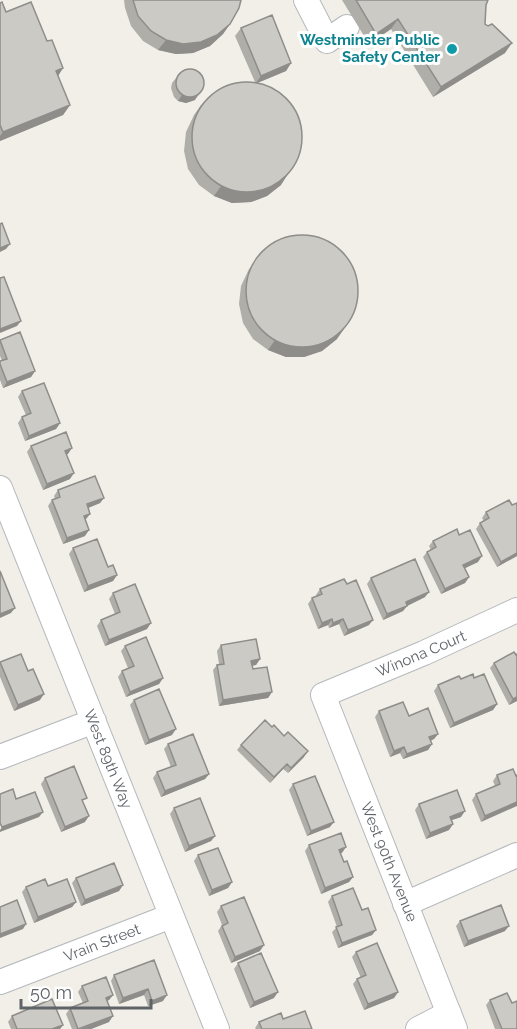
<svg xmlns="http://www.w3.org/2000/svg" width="517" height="1029" viewBox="0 0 517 1029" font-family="Raleway,sans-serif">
	<rect width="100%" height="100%" fill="#f1efe8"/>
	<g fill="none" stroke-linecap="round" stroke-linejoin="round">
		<defs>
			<path id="minor" d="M306 0 327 41 347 27
				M0 488 217 1029
				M0 757 94 721
				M405 904 517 855
				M0 982 171 916
				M418 1029 449 1013
				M455 1029 323 695 424 653 517 610"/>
		</defs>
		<!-- minor casing -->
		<use href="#minor" stroke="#b5b8bc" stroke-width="26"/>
		<!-- minor -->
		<use href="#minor" stroke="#fff" stroke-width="24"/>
	</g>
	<!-- wall -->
	<path fill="#afaea9" d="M124 0H241L230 24 223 34 210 46 193 53 176 54 158 50 143 41 131 26 125 8Z
		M342 0H488L486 5 485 24 505 53 433 97 391 29 369 44Z
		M0 3 6 12 47 41 63 68 58 76 70 105 63 115 0 141Z
		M241 28 291 63 286 71 257 83 281 185 267 196 251 202 232 203 214 196 199 185 188 169 184 151 186 132 194 115 201 105 255 82 235 36Z
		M176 78 195 100 186 103 178 101 174 97 171 88 172 83Z
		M257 259 337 339 322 351 304 357H286L268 350 253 339 243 323 239 304 241 286 249 269Z
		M0 340 35 371 31 377 3 388 0 380V361H2L0 356Z
		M22 391 60 423 56 429 25 441 18 423 22 417 26 415 18 397Z
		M31 446 68 454H66L70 479 43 490 27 452Z
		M58 490 104 498 100 503 88 508 90 514 85 520V536L63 544 48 506 52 500 55 499 54 496Z
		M517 503V556L497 567 476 529 480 523 484 521 482 518 486 512 512 505Z
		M459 535 478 562 465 568 469 577 465 583 441 594 423 557 427 552 431 550 429 546 433 541Z
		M73 548 108 567 117 575 113 581 84 592 69 554Z
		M371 578 425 597 407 606 403 611 383 620 367 584Z
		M347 584 369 625 344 636 339 624 329 628 328 625 318 629 308 604 312 598 317 596 316 595 320 589Z
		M113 593 147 629 105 646 97 626 101 620 115 614 109 599Z
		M221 645 260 659 256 665 252 666 253 669 272 692 268 698 219 706 213 670 217 665 219 664 217 651Z
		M125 646 163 678 159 684 126 697 118 677 122 671 128 668 121 651Z
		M517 654V701L509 705 490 668 494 663Z
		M0 662 28 671 40 700 14 711 0 677Z
		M474 678 497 704 493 710 450 728 434 691 438 685 461 679Z
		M134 700 172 735 145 745 130 705Z
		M379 711 409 716 438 734 434 739 430 741 432 744 428 750 403 759 400 753 390 757 375 717Z
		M168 744 209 774 205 779 161 797 153 778 157 772 171 767 164 749Z
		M241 745 304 757 288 773 283 769 270 783 237 750Z
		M497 775 516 776 481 822 472 800 476 794 495 786 493 781Z
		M45 778 85 822 61 832 41 784Z
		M293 784 330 827 307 836 289 790Z
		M419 804 461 817 452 820 453 824 449 830 426 839 415 810Z
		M174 808 215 836 211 841 185 852 170 814Z
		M309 845 342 853H340L344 862 353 877 349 882 321 894 305 851Z
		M198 855 232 882 228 888 209 896 194 861Z
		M76 878 123 885 119 891 81 906 72 883Z
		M48 886 76 902 72 907 34 923 22 892 26 887Z
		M332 896 362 910 376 930 372 935 338 948 332 932 337 927 328 902Z
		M221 906 260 951 231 963 218 931 222 925 217 912Z
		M460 921 505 931 464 947 456 926Z
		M356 952 398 992 394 998 364 1010 353 984 357 979 361 978 352 957Z
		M154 960 163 1001 148 1006 144 995 119 1004 111 981 114 975Z
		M238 963 274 998 250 1008 234 969Z
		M82 986 113 995 109 1000 107 1001 109 1022 91 1029H72L66 1014 70 1008 83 1003 78 992Z
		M490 1000 517 1029H495L486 1005Z
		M12 1016 63 1025 60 1029H11L8 1022Z
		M283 1019 312 1029H256L255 1028 259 1022Z"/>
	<!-- shaded-wall -->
	<path fill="#8f8d8a" d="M398 19 391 29 369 44 376 34Z
		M230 24 223 34 210 46 193 53 176 54 158 50 166 40Z
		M512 43 505 53 433 97 441 87Z
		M291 63 286 71 255 84 261 76Z
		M63 68 56 79V71Z
		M199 94 195 100 186 103 178 101 182 95Z
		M70 105 63 115 0 141V136L3 132Z
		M288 174 281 185 267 196 251 202 232 203 214 196 221 186Z
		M10 244 6 249 0 252V248Z
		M21 321 17 326 0 333V329Z
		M344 329 337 339 322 351 304 357H286L268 350 275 340Z
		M35 371 31 377 3 388 7 382Z
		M60 423 56 429 25 441 29 436Z
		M72 448 68 454 61 457 65 451Z
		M74 473 70 479 43 490 47 484Z
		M104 498 100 503 83 510 87 504Z
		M90 514 86 519 80 522 84 516Z
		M89 530 85 536 63 544 67 538Z
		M517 553V556L497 567 501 562Z
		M482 556 478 562 459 571 463 565Z
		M117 575 113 581 84 592 88 586Z
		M469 577 465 583 441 594 445 589Z
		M429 592 425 597 407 606 403 611 383 620 387 614 406 602Z
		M15 608 11 613 0 618V614Z
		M332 619 328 625 318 629 322 623Z
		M343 619 339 624 329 628 333 623Z
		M373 620 369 625 344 636 348 630Z
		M151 623 147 629 105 646 109 640Z
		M260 659 256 665 247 666 251 661Z
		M163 678 159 684 126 697 130 692Z
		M272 692 268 698 219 706 223 700Z
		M44 694 40 700 14 711 18 705Z
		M517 697V701L509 705 513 699Z
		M497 704 493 710 450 728 454 723Z
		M176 729 172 735 145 745 149 740Z
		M438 734 434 739 425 743 429 737Z
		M432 744 428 750 403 759 407 754Z
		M404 747 400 753 390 757 394 751Z
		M308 751 304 757 288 773 291 768Z
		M287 764 283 769 270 783 274 777Z
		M209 774 205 779 161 797 165 791Z
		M517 802V806L481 822 485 816Z
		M465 811 461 817 446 822 450 817Z
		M43 812 39 817 0 832V830L2 827Z
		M89 816 85 822 61 832 65 827Z
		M334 822 330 827 307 836 311 831Z
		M453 824 449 830 426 839 430 833Z
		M215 836 211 841 185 852 189 846Z
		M346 847 342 853 335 855 339 850Z
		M353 877 349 882 321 894 325 888Z
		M232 882 228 888 209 896 212 890Z
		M123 885 119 891 81 906 85 900Z
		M76 902 72 907 34 923 38 917Z
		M26 924 23 929 0 938V934Z
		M509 926 505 931 464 947 468 941Z
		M376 930 372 935 338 948 342 943Z
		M264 945 260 951 231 963 235 957Z
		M148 989 144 995 119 1004 123 998Z
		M278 992 274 998 250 1008 254 1002Z
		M398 992 394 998 364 1010 368 1004Z
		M113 995 109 1000 102 1003 106 998Z
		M167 995 163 1001 148 1006 152 1001Z
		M113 1016 109 1022 91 1029H80Z
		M63 1025 60 1029H52Z"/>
	<!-- building -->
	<path fill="#cccac5" stroke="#8f8d8a" stroke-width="1.5" d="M133 0H241L239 8 230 24 217 35 201 42 183 44 166 40 151 31 138 16Z
		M356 0H488L486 5 485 24 488 26 492 24 512 43 441 87 398 19 376 34Z
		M2 2 6 12 31 2 47 41 52 40 63 68 56 71 70 105 3 132 0 125V3Z
		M272 15 291 63 261 76 241 28Z
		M176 83a14 14 0 1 1 28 0a14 14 0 1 1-28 0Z
		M192 137a55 55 0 1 1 110 0a55 55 0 1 1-110 0Z
		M2 223 10 244 0 248V224Z
		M246 291a56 56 0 1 1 112 0a56 56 0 1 1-112 0Z
		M4 277 21 321 0 329V278Z
		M20 332 35 371 7 382 0 364V361L7 359 0 340Z
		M44 383 60 423 29 436 22 417 31 413 22 391Z
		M66 432 72 448 65 451 74 473 47 484 31 446Z
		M95 476 104 498 87 504 90 514 84 516 89 530 67 538 52 500 60 497 58 490Z
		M509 500 512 505 517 503V553L501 562 480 523 489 518 486 512Z
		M457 529 459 535 470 530 482 556 463 565 469 577 445 589 427 552 436 547 433 541Z
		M97 539 108 567 113 565 117 575 88 586 73 548Z
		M415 559 429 592 406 602 407 606 387 614 371 578Z
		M0 571 15 608 0 614Z
		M344 579 347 584 356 580 373 620 348 630 343 619 333 623 332 619 322 623 312 598 322 594 320 589Z
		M135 584 151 623 109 640 101 620 120 612 113 593Z
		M146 637 163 678 130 692 122 671 134 666 125 646Z
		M256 639 260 659 251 661 253 669 267 667 272 692 223 700 217 665 224 664 221 645Z
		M514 652 516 655 517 654V697L513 699 494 663Z
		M21 654 28 671 33 669 44 694 18 705 0 662Z
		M473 674 474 678 484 674 497 704 454 723 438 685 459 676 461 679Z
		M159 689 176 729 149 740 134 700Z
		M403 702 409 716 428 708 438 734 429 737 432 744 407 754 404 747 394 751 379 711Z
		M265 720 272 727 274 725 284 736 288 732 308 751 291 768 287 764 274 777 241 745Z
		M193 734 209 774 165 791 157 772 176 765 168 744Z
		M74 766 87 798 82 800 89 816 65 827 45 778Z
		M513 769 516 776 517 775V802L485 816 476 794 500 784 497 775Z
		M315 776 334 822 311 831 293 784Z
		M13 789 16 799 35 792 43 812 2 827 0 823V794Z
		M457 790 465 811 450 817 453 824 430 833 419 804Z
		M200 798 215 836 189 846 174 808Z
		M341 833 346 847 339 850 344 862 347 861 353 877 325 888 309 845Z
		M218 848 232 882 212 890 198 855Z
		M114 863 123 885 85 900 76 878Z
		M45 879 48 886 67 879 76 902 38 917 26 887Z
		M353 888 362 910 368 908 376 930 342 943 336 927 342 925 332 896Z
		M244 897 264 945 235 957 222 926 228 923 221 906Z
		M17 900 26 924 0 934V907Z
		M501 905 509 926 468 941 460 921Z
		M377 943 398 992 368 1004 357 979 366 975 356 952Z
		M261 953 278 992 254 1002 238 963Z
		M154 960 167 995 152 1001 148 989 123 998 114 975Z
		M106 977 113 995 106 998 113 1016 78 1029 70 1008 88 1001 82 986Z
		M507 993 512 1003 517 1001V1029H502L490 1000Z
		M52 999 63 1025 52 1029H17L12 1016Z
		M305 1011 312 1029H262L259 1022 281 1013 283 1019Z"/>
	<!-- markers -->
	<circle fill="#0f9aa8" stroke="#fff" stroke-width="2" cx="452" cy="49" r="6"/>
	<g text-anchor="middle" stroke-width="6" stroke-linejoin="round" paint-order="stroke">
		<!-- culture labels -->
		<g font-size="15" font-weight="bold" fill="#0d838f" stroke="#fff" text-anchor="end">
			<text x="440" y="45">Westminster Public<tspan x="440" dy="17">Safety Center</tspan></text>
		</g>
		<!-- street labels -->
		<g font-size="15" fill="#5f6368" stroke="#fff">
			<text transform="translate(421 654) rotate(-23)" y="5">Winona Court</text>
			<text transform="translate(108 759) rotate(68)" y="5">West 89th Way</text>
			<text transform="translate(389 862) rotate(68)" y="5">West 90th Avenue</text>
			<text transform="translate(102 943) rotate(-21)" y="5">Vrain Street</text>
		</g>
	</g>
	<!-- scale -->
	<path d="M21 999v9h130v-9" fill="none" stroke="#5f6368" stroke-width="3"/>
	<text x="30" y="999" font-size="18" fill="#5f6368" stroke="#ffffff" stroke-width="4.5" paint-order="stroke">50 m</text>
</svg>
